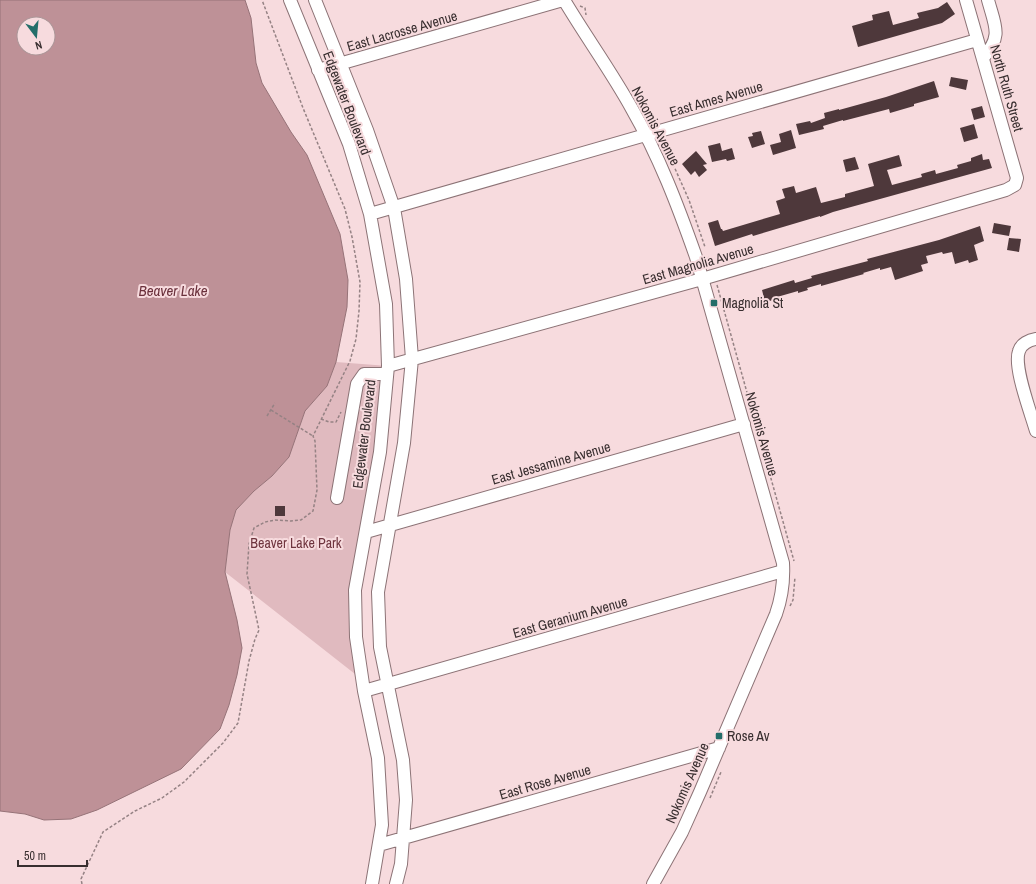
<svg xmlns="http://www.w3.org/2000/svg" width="1036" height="884" viewBox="0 0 1036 884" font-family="'Archivo Narrow',sans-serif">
	<rect width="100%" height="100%" fill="#f7dbde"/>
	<!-- green -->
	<path fill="#e0babf" d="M336 362 388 366C374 468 357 571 355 674L225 572 230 530 236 510 254 491 272 476 289 457 305 411 327 386Z"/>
	<!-- water -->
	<path fill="#be9197" stroke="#967378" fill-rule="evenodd" d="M0 0H245L251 18 256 63 262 83 291 132 307 155 340 234 348 280 347 307 336 362 327 386 305 411 289 457 272 476 254 491 236 510 230 530 225 572 237 620 242 648 237 675 229 705 220 729 181 769 97 810 71 819 44 820 25 814 0 811ZM24 24H48V48H24Z"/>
	<!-- building -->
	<path fill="#4e383b" d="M947 2 955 14 942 23 858 47 852 26 873 20 872 15 889 11 893 25 919 18 917 13 938 8Z
		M951 77 968 80 966 90 949 86Z
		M934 81 939 97 914 104V106L890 113 889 109 843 121V120L823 126 824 129 799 135 796 124 810 121 811 123 825 118 824 113 839 109V110L886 97Z
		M982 106 985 117 974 120 971 109Z
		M974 124 978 138 964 142 960 128Z
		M791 130 796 148 773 155 770 145 781 142 779 134Z
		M761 131 765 144 752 148 748 137 753 136 752 133Z
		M720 143 722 151 732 148 735 159 727 161 726 159 712 162 708 146Z
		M696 151 707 164 703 165 707 170 699 177 695 171 691 175 682 164Z
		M982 154 983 160 989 159 992 168 833 212 820 217V216L753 236 752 234 715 246 708 223 718 220 721 229H722L723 231 780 214 776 201 785 198 782 189 794 186 796 193 816 187 821 203 845 197V194L874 186 868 164 899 155 902 166 887 170 892 185 922 177 921 174 935 170 936 174 958 168 957 165 971 161V158Z
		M855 157 859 169 846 172 843 160Z
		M994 223 1011 226 1009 236 992 233Z
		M980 226 984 241 974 245 978 260 969 263 968 260 955 264 952 252 943 254 942 252 926 256 928 263 921 265 923 271 895 280 891 267 880 270V268L863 273 864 274 821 286V284L807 288 808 290 798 293V291L777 297 778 299 765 302 762 290 794 280 795 283 812 278 811 276 868 261 867 259 939 240Z
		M1009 238 1021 239 1019 252 1007 250Z
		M275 506H285V516H275Z"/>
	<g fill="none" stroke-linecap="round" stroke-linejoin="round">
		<defs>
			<path id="minor" d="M290 0 349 144 370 214 386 304 388 366 380 452 355 590 356 637 364 691 378 758 382 825 372 884
				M315 0 367 130 394 208 406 279 412 359 404 443 378 592 380 647 403 760 406 800 401 864 396 884
				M564 0C586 37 611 71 632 109 659 156 678 206 696 257L783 563C784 581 782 597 776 614L700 792 682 832 653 884
				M983 58C1003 36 995 26 988 0
				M318 70 563 0
				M370 214 977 40
				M1036 339C1029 340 1021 344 1019 351 1013 367 1031 413 1036 431
				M388 366 702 279 1006 190 1015 185 1017 178 966 0
				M337 498 357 384 364 374H387
				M366 532 744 424
				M364 691 783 571
				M379 845 719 748"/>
		</defs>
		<!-- minor casing -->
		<use href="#minor" stroke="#8c7376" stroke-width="14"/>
		<!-- path -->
		<path stroke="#958284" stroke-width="1.5" stroke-dasharray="3 2" stroke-linecap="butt" d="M580 6 585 8 586 15
			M662 142 664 144 689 200 705 247
			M708 257 710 262 709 264
			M717 285 794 561
			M271 410 313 436
			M267 416 275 403
			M321 419 329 422H336L341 412
			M790 606 793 600 795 577
			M710 798 721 772
			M82 884 81 879 103 832 135 811 162 798 184 782 223 743 238 723 249 661 255 639 259 630 247 574 249 544 254 528 265 522 275 520 291 521 301 520 313 511 317 490 315 441 313 436 350 361 356 339 359 311 360 282 352 237 345 209 303 108 262 0"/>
		<!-- minor -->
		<use href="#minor" stroke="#fff" stroke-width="12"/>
	</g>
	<!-- markers -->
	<g fill="#246e6a" stroke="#f7dbde" stroke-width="1.5">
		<rect x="710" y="299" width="8" height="8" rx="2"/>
		<rect x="715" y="732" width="8" height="8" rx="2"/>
	</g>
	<g text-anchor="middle" stroke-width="4" stroke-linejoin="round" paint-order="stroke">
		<!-- street labels -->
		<g font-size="14" fill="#382e2f" stroke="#f7dbde">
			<text transform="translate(402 31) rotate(-16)" y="5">East Lacrosse Avenue</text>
			<text transform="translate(1007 88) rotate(74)" y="5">North Ruth Street</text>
			<text transform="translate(716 99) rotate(-16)" y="5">East Ames Avenue</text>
			<text transform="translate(347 103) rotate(69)" y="5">Edgewater Boulevard</text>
			<text transform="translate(656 126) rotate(62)" y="5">Nokomis Avenue</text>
			<text transform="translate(698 264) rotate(-16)" y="5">East Magnolia Avenue</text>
			<text transform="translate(364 434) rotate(-83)" y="5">Edgewater Boulevard</text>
			<text transform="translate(762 434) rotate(74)" y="5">Nokomis Avenue</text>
			<text transform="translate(551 463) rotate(-16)" y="5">East Jessamine Avenue</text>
			<text transform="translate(570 617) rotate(-16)" y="5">East Geranium Avenue</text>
			<text transform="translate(545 782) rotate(-16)" y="5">East Rose Avenue</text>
			<text transform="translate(687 783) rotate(-66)" y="5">Nokomis Avenue</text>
		</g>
		<!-- poi labels -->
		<g font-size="14" fill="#382e2f" stroke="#f7dbde" text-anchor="start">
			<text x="722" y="308">Magnolia St</text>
			<text x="727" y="741">Rose Av</text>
		</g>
		<!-- park labels -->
		<g font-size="14" fill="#6f343e" stroke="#f7dbde">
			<text x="296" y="548">Beaver Lake Park</text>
		</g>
		<!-- water labels -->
		<g font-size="15" font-style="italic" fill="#6b313c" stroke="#f7dbde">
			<text x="173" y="296">Beaver Lake</text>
		</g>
	</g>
	<!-- north arrow -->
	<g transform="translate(36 36) rotate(164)"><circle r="19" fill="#f7dbde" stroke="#ab9698"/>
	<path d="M0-3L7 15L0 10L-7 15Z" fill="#246e6a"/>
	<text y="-6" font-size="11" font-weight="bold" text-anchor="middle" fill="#382e2f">N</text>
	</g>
	<!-- scale -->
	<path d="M18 860v6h69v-6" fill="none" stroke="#382e2f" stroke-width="2"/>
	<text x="24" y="860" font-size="12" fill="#382e2f" stroke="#f7dbde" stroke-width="3" paint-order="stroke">50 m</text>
</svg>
